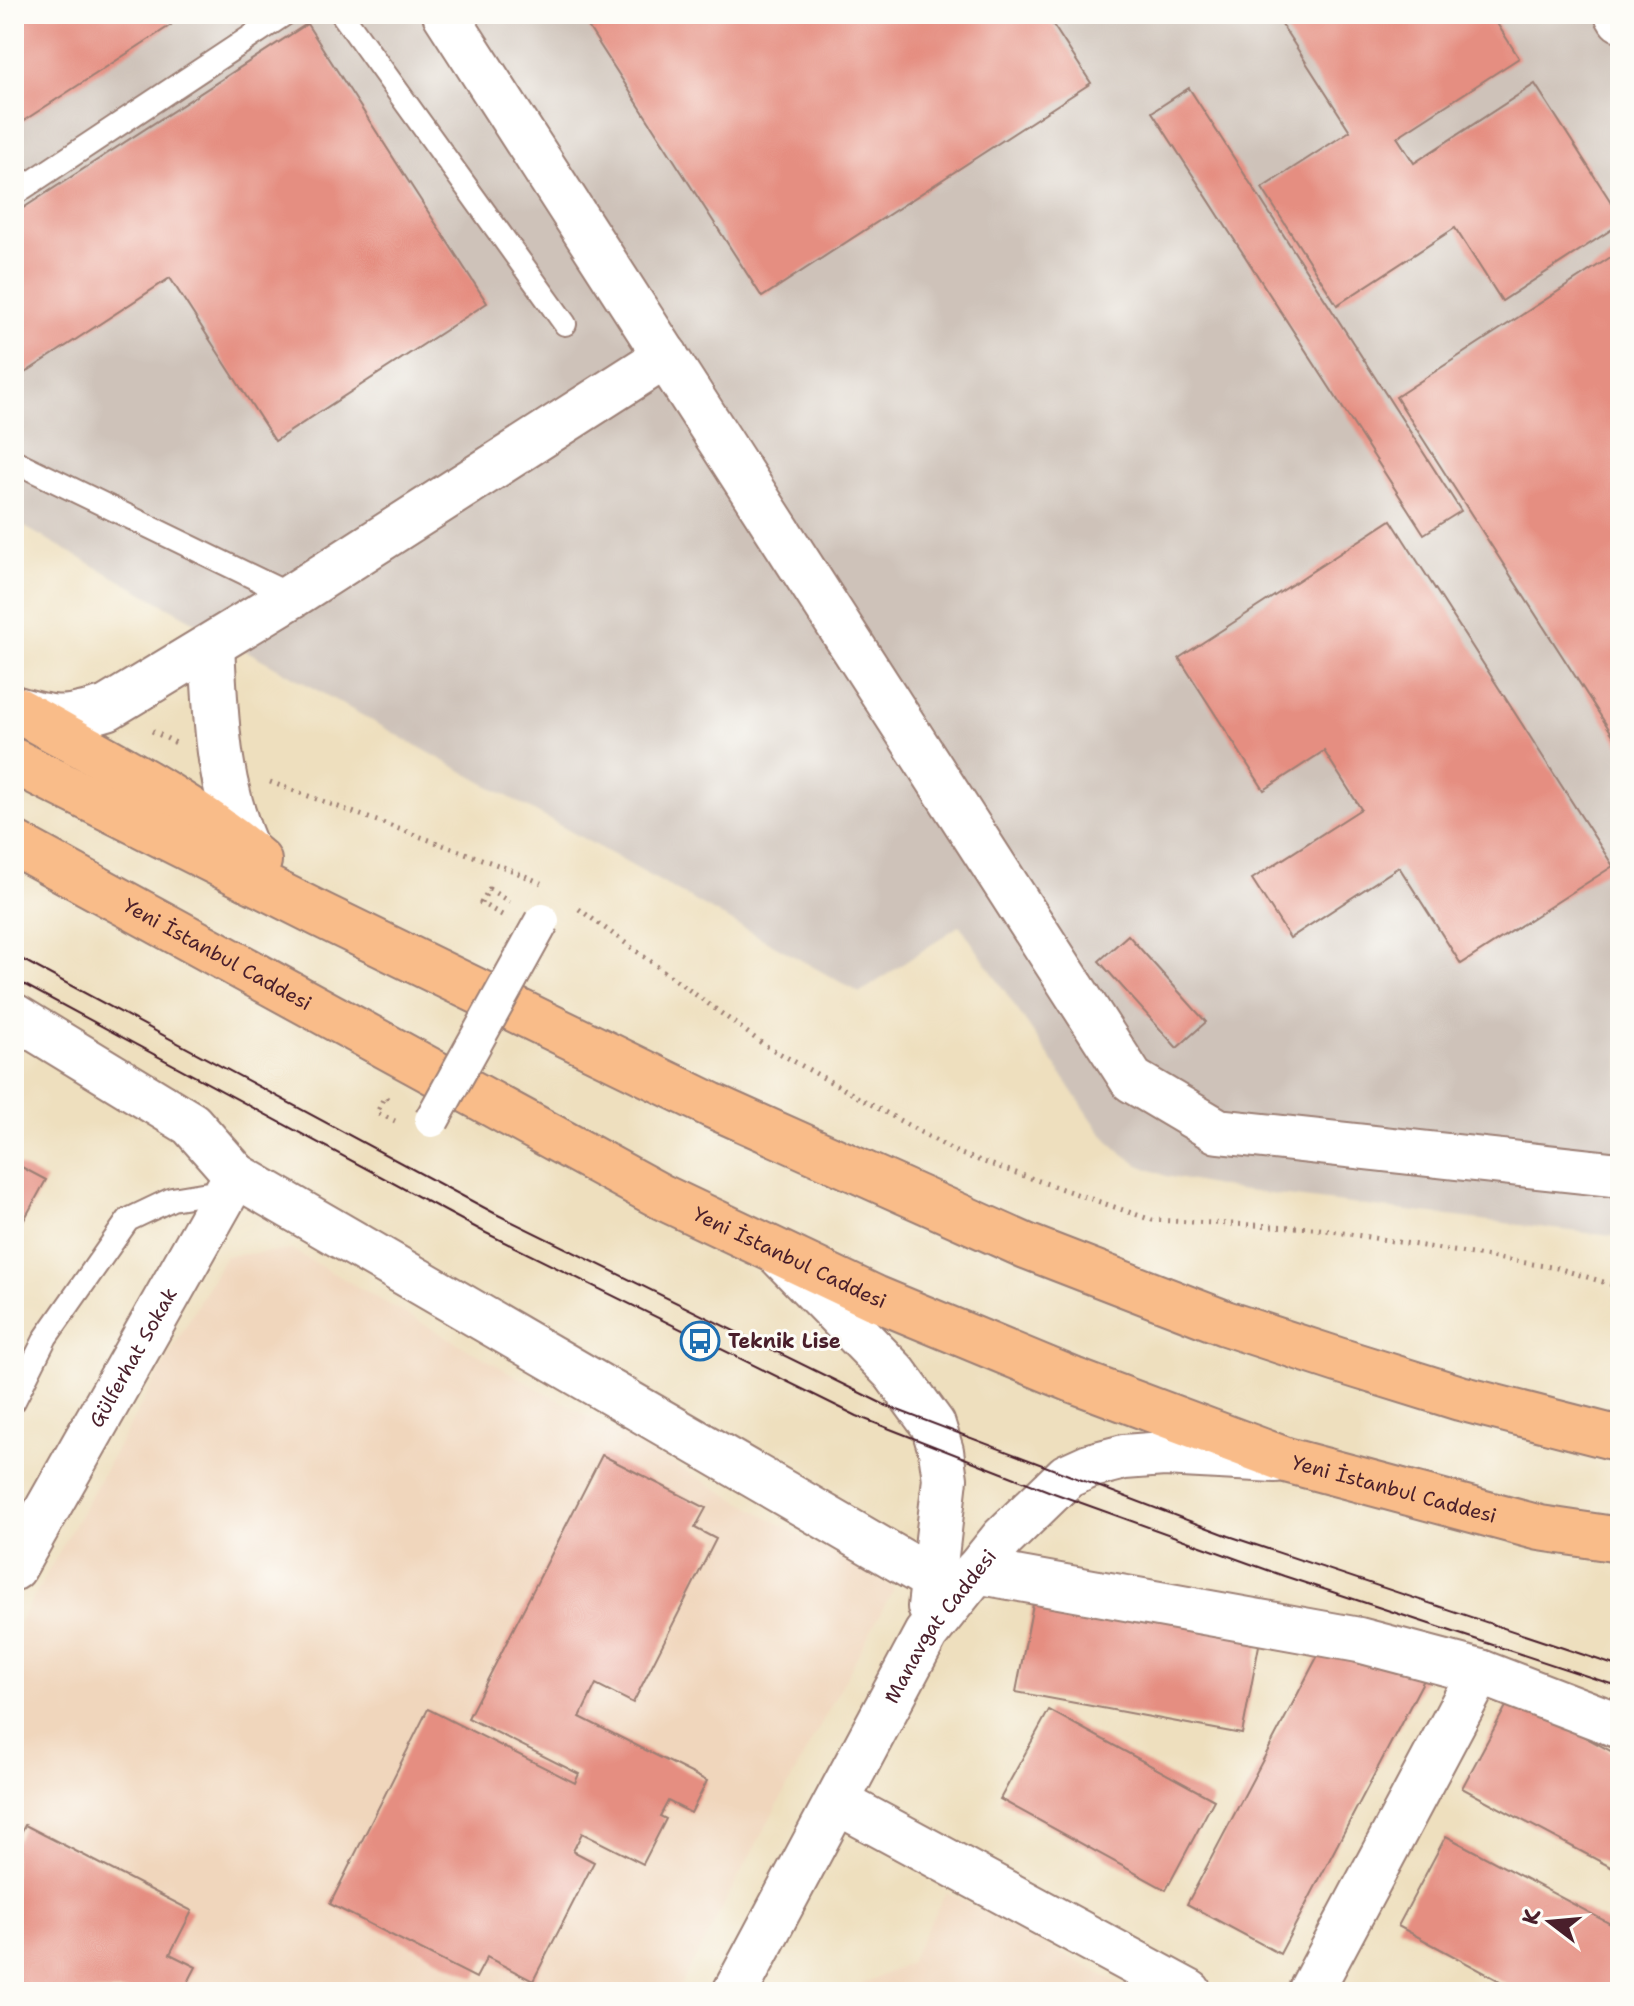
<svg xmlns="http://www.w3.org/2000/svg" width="1634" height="2006" viewBox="0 0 1634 2006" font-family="'Shantell Sans',sans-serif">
	<rect width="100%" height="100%" fill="#fdfcf7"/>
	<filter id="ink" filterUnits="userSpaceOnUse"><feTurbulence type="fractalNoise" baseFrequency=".0125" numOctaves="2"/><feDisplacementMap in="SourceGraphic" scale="16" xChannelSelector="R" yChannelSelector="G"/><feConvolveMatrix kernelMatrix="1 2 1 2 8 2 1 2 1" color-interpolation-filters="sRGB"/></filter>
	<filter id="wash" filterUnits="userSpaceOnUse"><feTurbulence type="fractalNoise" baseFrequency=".006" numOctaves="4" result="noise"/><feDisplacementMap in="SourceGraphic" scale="32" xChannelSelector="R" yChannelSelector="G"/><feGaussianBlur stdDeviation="1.8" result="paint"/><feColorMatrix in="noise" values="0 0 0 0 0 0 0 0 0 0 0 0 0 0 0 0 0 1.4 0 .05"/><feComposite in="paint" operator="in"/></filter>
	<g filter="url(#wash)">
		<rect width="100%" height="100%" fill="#eedfbe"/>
		<!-- built -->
		<path fill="#f0d6bc" d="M292 1250 894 1588 677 1992H14V1632L225 1256Z
			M946 1892 1135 1992H852L856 1987 909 1963Z"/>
		<!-- industrial -->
		<path fill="#cec2b9" d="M14 14H1620V1237L1238 1190 1166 1176 1139 1165 1118 1150 1099 1130 960 925 860 993 14 521Z"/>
		<g id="blocks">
			<!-- building -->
			<path fill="#e58e81" d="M14 14H164L171 25 14 127Z
				M580 14H1046L1091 83 762 297Z
				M1275 14H1491L1519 58 1397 137 1414 163 1535 84 1620 216V224L1502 301 1455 228 1337 305 1262 188 1350 131Z
				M307 24 487 303 275 441 170 278 14 380V214Z
				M1189 88 1461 511 1424 534 1152 112Z
				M1620 251V746L1396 397Z
				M1391 520 1613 866 1461 964 1399 867 1290 938 1252 879 1361 809 1324 751 1264 790 1179 658Z
				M1128 935 1206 1022 1177 1048 1099 961Z
				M14 1163 46 1180 14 1238Z
				M602 1455 706 1508 695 1528 716 1539 633 1703 596 1684 580 1717 707 1781 691 1813 668 1801 660 1816 666 1819 643 1864 582 1833 573 1851 594 1862 533 1981 487 1957 476 1978 330 1904 428 1709 575 1783 579 1774 468 1718Z
				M1035 1594 1261 1635 1242 1734 1016 1692Z
				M1324 1644 1427 1674 1280 1954 1187 1904Z
				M1511 1697 1620 1756V1872L1462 1788Z
				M1049 1710 1214 1800 1166 1890 1000 1799Z
				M25 1825 192 1911 170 1954 196 1967 183 1992H14V1846Z
				M1446 1836 1620 1929V1992H1520L1398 1926Z"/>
		</g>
	</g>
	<g filter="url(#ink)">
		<use href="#blocks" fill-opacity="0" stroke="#9c7f74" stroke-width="2"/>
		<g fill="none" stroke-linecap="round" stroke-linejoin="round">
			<defs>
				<path id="service" d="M342 14 565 324
					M14 194 285 14
					M14 461 292 596
					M14 1401 46 1337 128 1220 172 1199 226 1190"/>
				<g id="minor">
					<path d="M445 14 1132 1080 1218 1131 1620 1175"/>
					<path d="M1617 14 1620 19"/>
					<path d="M212 646C216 720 217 782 247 851"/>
					<path d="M17 709C58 721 66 720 107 708L292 596 666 356"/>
					<path d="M14 1016 191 1124 236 1175"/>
					<path d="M780 1255 895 1373 933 1425 941 1451 945 1479 930 1607"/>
					<path id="s1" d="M14 1568 236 1175 934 1580"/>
					<path d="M976 1571 1359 1640 1480 1672"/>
					<path d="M837 1802 1189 1992"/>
					<path d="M1310 1992 1480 1672 1620 1726"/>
				</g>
				<g id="tertiary">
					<path id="s2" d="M735 1992 926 1634 1003 1538 1067 1476 1089 1466 1124 1457 1164 1454 1275 1460"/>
				</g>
				<g id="trunk">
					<path d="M14 708C97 755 186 798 259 861"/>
					<path d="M14 761 321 915 711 1105 1026 1246 1225 1323 1338 1360 1460 1398 1620 1439"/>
					<path id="s3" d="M14 843 662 1197 875 1298 1073 1380 1286 1460 1540 1528 1620 1540"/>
				</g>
			</defs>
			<!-- service casing -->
			<use href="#service" stroke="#9c7f74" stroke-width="26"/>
			<!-- minor casing -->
			<use href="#minor" stroke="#9c7f74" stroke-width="48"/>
			<!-- tertiary casing -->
			<use href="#tertiary" stroke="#9c7f74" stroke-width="48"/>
			<!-- trunk casing -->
			<use href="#trunk" stroke="#9c7f74" stroke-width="48"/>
			<!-- path -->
			<path stroke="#9c7f74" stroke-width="5" stroke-dasharray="2 6" stroke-linecap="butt" d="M14 659 27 665
				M152 731 176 743
				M270 782 509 869 541 883
				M579 909 763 1044 958 1153 1152 1220 1313 1228 1557 1268 1620 1287
				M502 915 481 903 489 889 510 902
				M388 1099 384 1097 377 1113 395 1121"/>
			<!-- service -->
			<use href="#service" stroke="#fff" stroke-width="22"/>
			<!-- minor -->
			<use href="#minor" stroke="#fff" stroke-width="44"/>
			<!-- tertiary -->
			<use href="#tertiary" stroke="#fff" stroke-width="44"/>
			<!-- trunk -->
			<use href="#trunk" stroke="#f9bc89" stroke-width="44"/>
			<!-- tram -->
			<path stroke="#4a1f2b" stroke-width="2" d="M14 955 496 1214 887 1406 1229 1536 1620 1667
				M14 979 486 1233 857 1416 1051 1492 1284 1576 1620 1687"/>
			<defs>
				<path id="pedestrian-bridge" d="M432 1120 542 921"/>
			</defs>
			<!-- pedestrian-bridge casing -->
			<use href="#pedestrian-bridge" stroke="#9c7f74" stroke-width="38" stroke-linecap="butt"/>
			<!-- pedestrian-bridge -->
			<use href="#pedestrian-bridge" stroke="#fff" stroke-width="34"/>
		</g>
	</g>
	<!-- icons -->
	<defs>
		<symbol id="bus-ring" viewBox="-11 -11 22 22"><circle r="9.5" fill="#fdfcf7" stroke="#1f6fb2" stroke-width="1.5"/><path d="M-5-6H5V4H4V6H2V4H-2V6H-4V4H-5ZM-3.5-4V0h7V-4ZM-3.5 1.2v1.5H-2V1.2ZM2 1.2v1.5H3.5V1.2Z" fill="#1f6fb2"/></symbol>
	</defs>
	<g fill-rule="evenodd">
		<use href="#bus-ring" x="678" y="1319" width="44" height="44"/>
	</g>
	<g text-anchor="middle" stroke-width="6" stroke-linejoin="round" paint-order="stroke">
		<!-- street labels -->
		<g font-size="20" fill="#4a1f2b" stroke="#fdfcf7">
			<text dy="7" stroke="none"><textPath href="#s3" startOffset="232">Yeni İstanbul Caddesi</textPath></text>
			<text dy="7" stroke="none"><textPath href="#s3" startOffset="880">Yeni İstanbul Caddesi</textPath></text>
			<text dy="7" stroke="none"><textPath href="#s1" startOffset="242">Gülferhat Sokak</textPath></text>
			<text dy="7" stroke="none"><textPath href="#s3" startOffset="1528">Yeni İstanbul Caddesi</textPath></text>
			<text dy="7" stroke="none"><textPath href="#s2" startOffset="420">Manavgat Caddesi</textPath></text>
		</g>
		<!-- poi labels -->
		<g font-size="20" font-weight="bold" fill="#4a1f2b" stroke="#fdfcf7" text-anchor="start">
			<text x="728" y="1348">Teknik Lise</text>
		</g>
	</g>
	<!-- margin -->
	<rect width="1634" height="2006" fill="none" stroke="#fdfcf7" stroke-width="48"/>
	<!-- north arrow -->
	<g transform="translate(1550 1922) rotate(286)" stroke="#fdfcf7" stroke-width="6" paint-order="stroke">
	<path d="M0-6L14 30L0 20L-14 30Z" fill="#4a1f2b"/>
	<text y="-12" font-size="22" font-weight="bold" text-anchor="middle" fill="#4a1f2b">K</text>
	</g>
</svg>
